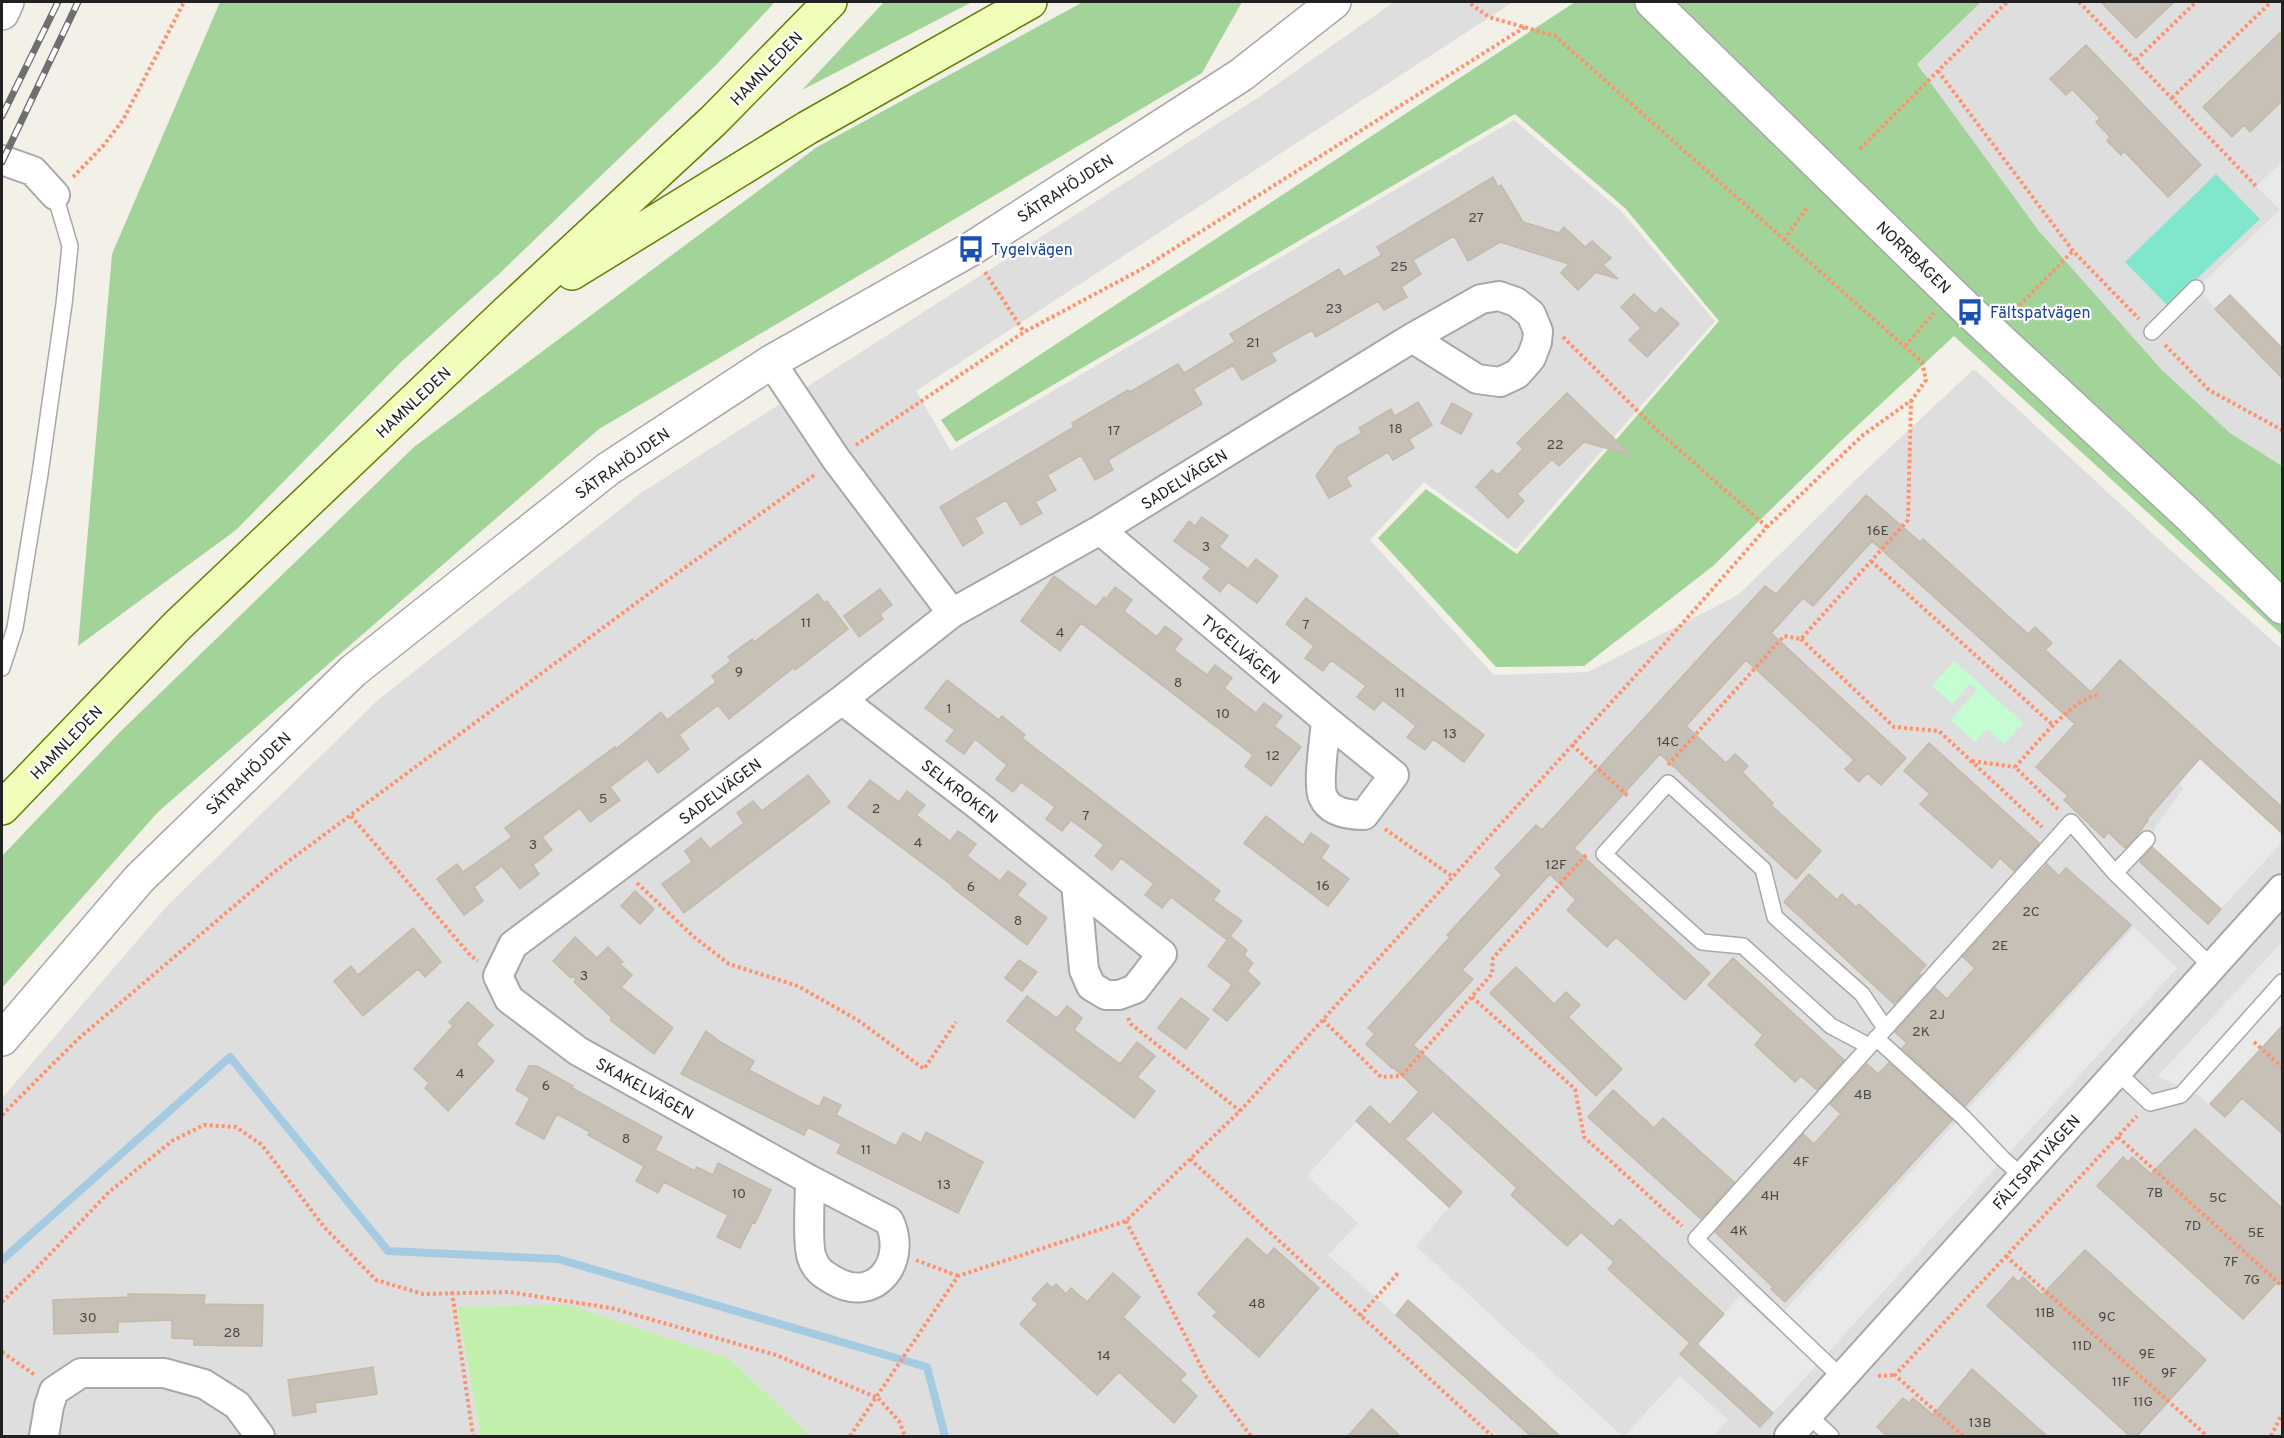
<svg xmlns="http://www.w3.org/2000/svg" width="2284" height="1438" viewBox="0 0 2284 1438" font-family="Overpass,sans-serif">
	<rect width="100%" height="100%" fill="#f2f0e7"/>
	<!-- residential -->
	<path fill="#dfdede" d="M1394 2H1513L916 391 951 451 1514 120 1621 211 1715 321 1516 549 1424 482 1370 540 1494 675 1588 672 1738 595 1869 467 1974 369 2166 546 2282 649V1436H810L730 1359 457 1307 481 1436H2V1098L167 906 378 700 641 493 1259 97Z
		M1981 2H2282V466L2230 433 2162 370 2039 231 1917 64Z"/>
	<!-- grass -->
	<path fill="#c2efab" d="M569 1305 730 1359 810 1436H481L457 1307Z"/>
	<!-- forest -->
	<path fill="#a2d49a" d="M220 2H775L716 65 500 273 401 362 236 530 78 646 112 254Z
		M884 2H972L802 90Z
		M1083 2H1242L1202 73 599 429 158 812 2 988V856L120 732 414 447 817 147Z
		M1575 2H1981L1917 64 2039 231 2162 370 2230 433 2282 466V635L1954 336 1843 439 1713 566 1584 666 1496 667 1378 538 1426 489 1517 554 1719 321 1625 208 1515 114 956 442 941 420Z"/>
	<!-- park -->
	<path fill="#c3fdd1" d="M1954 661 2023 723 2004 744 1987 729 1975 742 1950 720 1977 690 1970 684 1952 704 1932 686Z"/>
	<!-- pitch -->
	<path fill="#81e6ce" d="M2216 174 2260 219 2168 306 2125 262Z"/>
	<!-- parking -->
	<path fill="#e9e9e9" d="M2282 162V377L2196 288 2280 210 2256 186Z
		M2107 674 2282 834V842L2221 909 2154 849 2147 839 2183 789 2179 782 2093 703Z
		M2134 927 2177 968 1773 1413 1697 1343 1740 1296 1771 1324 1778 1318Z
		M2282 942V1027L2210 1106 2201 1097 2158 1076Z
		M1370 1106 1462 1192 1416 1246 1622 1436H1532L1328 1255 1358 1223 1307 1176Z
		M1680 1376 1728 1420 1713 1436H1624Z"/>
	<g fill="none" stroke-linecap="round" stroke-linejoin="round">
		<!-- stream -->
		<path stroke="#a5cbe2" stroke-width="8" d="M2 1260 230 1057 388 1251 558 1259 927 1367 945 1436"/>
	</g>
	<!-- building -->
	<path fill="#c7c0b6" stroke="#c5b9a8" stroke-width="1.5" d="M2101 2H2174L2136 38Z
		M2283 30V100L2250 132 2244 125 2232 137 2203 107Z
		M2086 45 2201 165 2168 197 2124 151 2121 155 2107 141 2110 137 2096 122 2100 118 2072 89 2066 95 2050 79Z
		M1493 177 1498 187 1501 185 1523 222 1559 233 1564 227 1585 247 1592 241 1611 258 1603 265 1618 279 1596 272 1578 290 1561 273 1569 264 1500 242 1468 261 1454 236 1413 260 1421 274 1401 287 1407 297 1384 310 1378 301 1316 337 1312 330 1271 353 1276 361 1242 380 1233 365 1193 389 1202 404 1108 460 1113 470 1095 480 1081 455 1047 475 1056 490 1035 502 1042 513 1021 525 1006 500 975 518 983 533 963 546 940 507 1074 427 1072 423 1128 390 1130 392 1178 364 1184 373 1235 342 1230 334 1339 269 1344 277 1382 255 1377 247Z
		M1634 294 1655 314 1661 308 1679 324 1647 357 1629 340 1641 328 1621 307Z
		M2230 295 2283 349V379L2215 309Z
		M1567 393 1631 455 1584 442 1559 466 1552 459 1517 494 1524 501 1508 518 1476 487 1492 470 1498 475 1523 449 1517 443Z
		M1418 402 1432 425 1409 439 1414 448 1393 460 1388 452 1346 477 1351 486 1329 498 1316 476 1337 447 1362 433 1359 428 1391 409 1395 416Z
		M1452 403 1472 414 1461 434 1441 423Z
		M1866 495 1920 542 1923 539 2028 634 2035 627 2052 643 2045 650 2091 692 2120 660 2283 808V834L2200 758 2147 819 2148 820 2138 834 2125 848 2108 832 2104 838 2064 800 2068 796 2036 767 2075 724 1872 541 1813 606 1803 598 1771 633 1906 758 1881 785 1867 773 1859 782 1845 769 1854 760 1746 660 1686 726 1726 763 1735 754 1748 766 1742 772 1773 803 1771 805 1821 851 1796 879 1660 754 1574 848 1710 973 1685 1000 1616 937 1607 947 1567 910 1576 900 1550 874 1462 970 1473 979 1413 1045 1613 1227 1620 1219 1724 1314 1697 1344 1773 1413 1760 1427 1680 1354 1690 1343 1608 1269 1614 1262 1581 1232 1567 1246 1511 1195 1517 1188 1433 1111 1405 1139 1462 1192 1449 1207 1356 1121 1370 1106 1390 1125 1419 1092 1393 1067 1392 1068 1369 1047 1366 1044 1375 1034 1368 1028 1450 937 1447 935 1502 875 1495 868 1536 825 1542 830 1765 586 1776 594Z
		M1202 517 1228 536 1219 547 1248 569 1256 559 1278 576 1257 603 1228 582 1220 592 1203 578 1211 568 1174 541 1189 521 1195 526Z
		M1054 576 1096 607 1104 597 1106 599 1115 587 1132 600 1124 611 1157 637 1165 626 1182 639 1174 650 1207 675 1215 665 1232 678 1224 688 1256 713 1264 703 1282 716 1274 726 1301 747 1271 786 1245 766 1253 755 1081 623 1060 651 1021 621Z
		M880 589 892 605 880 614 883 619 859 637 844 616Z
		M818 594 824 603 827 601 848 629 795 670 793 668 729 719 718 705 679 735 689 749 658 773 647 759 610 787 620 800 590 822 580 808 542 837 552 850 533 865 539 874 520 889 502 866 474 887 483 901 464 915 437 879 457 864 463 872 512 837 505 828 615 747 616 749 661 712 667 720 716 682 712 676 731 661 728 657 752 639 754 642Z
		M1306 598 1484 735 1464 762 1433 739 1425 750 1407 737 1416 726 1383 700 1374 710 1357 697 1366 686 1331 660 1323 671 1305 658 1314 646 1286 624Z
		M947 680 999 720 1002 716 1025 735 1022 738 1220 891 1213 900 1242 921 1227 940 1171 897 1162 908 1145 895 1154 884 1121 858 1112 870 1095 856 1104 845 1071 820 1062 831 1046 819 1055 807 1021 782 1013 792 996 779 1007 765 975 739 964 754 946 741 955 730 925 708Z
		M1929 743 2039 843 2014 871 2000 858 1992 868 1920 804 1930 794 1904 771Z
		M808 775 830 802 684 913 662 884 692 862 685 851 701 838 710 849 744 823 737 813 753 801 762 811Z
		M870 780 899 802 907 791 925 805 916 815 950 841 958 831 976 844 967 856 1000 881 1008 871 1026 884 1017 895 1047 918 1027 945 952 887 953 886 848 807Z
		M1266 816 1303 845 1311 833 1329 846 1321 858 1349 879 1328 906 1244 843Z
		M2152 847 2221 909 2208 924 2141 863 2140 861Z
		M2047 864 2059 876 2066 868 2131 925 1965 1106 1902 1048 1907 1043 1895 1032 1935 988 1947 999 1975 968 1963 957Z
		M1809 874 1837 900 1842 894 1856 907 1859 904 1926 965 1919 973 1921 975 1894 1004 1784 902Z
		M635 891 654 909 640 924 621 906Z
		M413 928 441 962 425 977 418 969 363 1016 334 981 351 966 358 975Z
		M1230 936 1247 950 1244 955 1253 963 1247 971 1260 983 1227 1021 1213 1010 1232 985 1208 966Z
		M575 937 597 958 608 947 623 962 620 964 632 975 621 987 673 1028 654 1054 610 1020 612 1018 574 982 576 979 572 976 571 978 553 961Z
		M1733 958 1844 1060 1817 1090 1801 1076 1795 1082 1755 1045 1763 1035 1708 985Z
		M1019 960 1037 972 1022 991 1005 978Z
		M1516 967 1554 1004 1566 992 1580 1005 1568 1017 1622 1069 1596 1096 1490 993Z
		M1027 996 1057 1018 1067 1006 1082 1018 1074 1030 1120 1064 1137 1042 1155 1056 1137 1077 1155 1091 1134 1118 1007 1021Z
		M1181 998 1209 1019 1186 1049 1158 1028Z
		M468 1002 493 1025 476 1044 494 1061 448 1111 425 1088 429 1083 414 1069 453 1026 449 1022Z
		M2283 1025V1134L2242 1098 2225 1117 2210 1104Z
		M706 1031 722 1043 754 1061 749 1070 819 1107 824 1097 841 1105 836 1115 896 1146 903 1133 921 1143 926 1132 983 1162 958 1213 837 1153 841 1144 808 1127 804 1135 681 1074Z
		M1889 1063 1952 1120 1785 1302 1771 1289 1773 1287 1715 1232 1803 1134 1814 1144 1841 1114 1830 1104 1867 1064 1878 1074Z
		M529 1066H537L573 1086 572 1088 662 1137 655 1150 695 1171 697 1167 713 1175 718 1163 771 1190 755 1223 753 1222 740 1248 717 1237 728 1215 664 1182 658 1193 636 1181 644 1166 588 1135 590 1132 557 1114 544 1139 516 1124 530 1098 516 1090Z
		M1613 1090 1654 1128 1663 1118 1734 1182 1701 1219 1588 1117Z
		M2195 1129 2283 1209V1276L2243 1319 2097 1186 2123 1157 2128 1162 2132 1157 2151 1174Z
		M1247 1238 1267 1256 1274 1248 1319 1288 1259 1357 1213 1316 1217 1312 1198 1294Z
		M2085 1250 2206 1360 2136 1437H2131L1987 1306 2013 1277 2018 1282 2023 1277 2042 1295Z
		M1113 1273 1140 1297 1123 1317 1186 1374 1180 1380 1197 1396 1174 1423 1119 1372 1097 1395 1020 1324 1038 1304 1032 1299 1047 1283 1052 1288 1056 1284 1066 1294 1071 1288 1087 1302Z
		M128 1294 205 1295 204 1304 263 1305 262 1346 194 1345V1339L172 1338V1320L118 1322V1332L54 1334 53 1300 128 1297Z
		M1408 1300 1561 1437H1532L1396 1315Z
		M373 1367 377 1394 315 1403 316 1412 293 1416 288 1380Z
		M1972 1369 2048 1437H1888L1877 1427 1903 1398 1909 1403 1913 1398 1933 1415Z
		M1372 1409 1401 1437H1347Z"/>
	<g fill="none" stroke-linecap="round" stroke-linejoin="round">
		<defs>
			<path id="service" d="M2152 332 2196 288
				M2 668 15 628 40 474 64 304 70 246 55 195
				M2115 873 2147 839
				M1876 1038 1963 1117 2003 1159 2022 1176
				M1869 1046 1831 1026 1743 946 1702 942 1604 854 1668 783 1763 869 1775 917 1862 994 1885 1028
				M2117 1072 2150 1103 2181 1095 2282 982
				M1842 1378 1696 1239 2071 822 2115 873 2212 967
				M1809 1416 1831 1436"/>
			<path id="minor" d="M2 160 33 171 55 195
				M771 362 836 459 952 613
				M1100 530 1326 720 1394 775 1364 815C1349 815 1330 813 1323 797 1317 784 1325 737 1326 720
				M842 700 979 806 1162 954 1135 989 1119 995H1106L1091 986 1084 970 1076 884
				M810 1180C810 1196 807 1246 812 1258 816 1270 823 1274 833 1280 876 1306 908 1260 889 1221L810 1180 578 1051 509 999 498 976 513 945 842 700 952 613 1100 530 1412 338 1481 299 1499 296 1516 302 1531 314 1538 331 1537 342 1531 358 1517 374 1500 382 1477 379 1412 338
				M44 1436 49 1406 54 1391 81 1373H164L204 1384 237 1405 260 1436
				M1789 1436 2282 889"/>
			<path id="tertiary" d="M1652 2 1970 312 2192 518 2282 607
				M2 13 7 2
				M2 1039 139 879 353 671 608 469 771 362 971 249 1241 75 1334 2"/>
			<path id="secondary" d="M572 273 807 128 1030 2
				M2 808 177 626 506 313 713 121 830 2"/>
		</defs>
		<!-- service casing -->
		<use href="#service" stroke="#a8a8a8" stroke-width="18"/>
		<!-- minor casing -->
		<use href="#minor" stroke="#a8a8a8" stroke-width="32"/>
		<!-- tertiary casing -->
		<use href="#tertiary" stroke="#a8a8a8" stroke-width="36"/>
		<!-- secondary casing -->
		<use href="#secondary" stroke="#5f8100" stroke-width="36"/>
		<!-- path -->
		<path stroke="#ff916c" stroke-width="4" stroke-dasharray="3 3" stroke-linecap="butt" d="M2079 2 2256 186
			M2136 60 2196 2
			M1938 71 2073 251 2139 319
			M2172 98 2271 2
			M1860 149 2007 2
			M73 177 103 146 123 120 184 2
			M1784 240 1808 206
			M985 272 1024 332
			M2011 314 2073 251
			M1563 337 1659 432 1767 527
			M2165 345 2209 390 2282 430
			M1905 346 1934 313
			M856 445 1024 332 1140 270 1525 27
			M1871 561 2054 726
			M1801 639 1894 727 1939 731 2042 827
			M1572 745 1629 797
			M1972 761 2015 767
			M1668 765 1784 636 1801 639 1908 520 1911 401
			M2058 809 2015 767C2036 745 2068 702 2097 695
			M351 816 471 956 478 961
			M1385 829 1453 877
			M637 883 694 937 729 964 798 986 859 1021 924 1069 956 1022
			M1472 997 1575 1089 1584 1137 1682 1226
			M1128 1018 1131 1024 1240 1111
			M1323 1020 1381 1077 1401 1076 1492 974 1493 958 1586 855
			M2254 1042 2282 1067
			M2 1115 78 1039 274 872 647 595 816 474
			M2118 1137 2282 1286
			M1190 1159 1492 1436
			M1126 1221 1207 1378 1251 1436
			M2006 1256 2207 1436
			M916 1260 958 1276
			M452 1292 473 1436
			M2 1302 34 1271 109 1192 172 1141 204 1125 236 1127 262 1145 324 1227 376 1280 423 1294 509 1292 611 1308 776 1355 878 1398 899 1421 905 1436
			M1360 1316 1399 1272
			M2 1352 35 1375
			M1878 1376 1895 1375
			M850 1436 958 1276 1126 1221 1240 1111 1667 641 1767 527 1863 435 1912 400 1926 380 1922 362 1555 36 1489 17 1468 2
			M1963 1436 1895 1375 2137 1116
			M2271 1436 2282 1414"/>
		<!-- service -->
		<use href="#service" stroke="#fff" stroke-width="15"/>
		<!-- minor -->
		<use href="#minor" stroke="#fff" stroke-width="28"/>
		<!-- tertiary -->
		<use href="#tertiary" stroke="#fff" stroke-width="33"/>
		<!-- secondary -->
		<use href="#secondary" stroke="#f0feba" stroke-width="33"/>
		<defs>
			<path id="rail" d="M2 116 58 2
				M2 162 78 2"/>
		</defs>
		<!-- rail casing -->
		<use href="#rail" stroke="#6f6f6f" stroke-width="7"/>
		<!-- rail -->
		<use href="#rail" stroke="#fff" stroke-width="4.5" stroke-dasharray="14" stroke-linecap="butt"/>
	</g>
	<!-- icons -->
	<defs>
		<symbol id="bus-bare" viewBox="-9 -9 18 18"><path d="M-5-6H5V4H4V6H2V4H-2V6H-4V4H-5ZM-3.5-4V0h7V-4ZM-3.5 1.2v1.5H-2V1.2ZM2 1.2v1.5H3.5V1.2Z" fill="#1a4fb4" stroke="#fff" stroke-width="2.5" paint-order="stroke"/></symbol>
	</defs>
	<g fill-rule="evenodd">
		<use href="#bus-bare" x="952" y="230" width="38" height="38"/>
		<use href="#bus-bare" x="1951" y="293" width="38" height="38"/>
	</g>
	<g text-anchor="middle" stroke-width="4.5" stroke-linejoin="round" paint-order="stroke">
		<!-- number labels -->
		<g font-size="14" fill="#4a4946">
			<text x="1476" y="222">27</text>
			<text x="1399" y="271">25</text>
			<text x="1334" y="313">23</text>
			<text x="1253" y="347">21</text>
			<text x="1396" y="433">18</text>
			<text x="1114" y="435">17</text>
			<text x="1555" y="449">22</text>
			<text x="1878" y="535">16E</text>
			<text x="1206" y="551">3</text>
			<text x="806" y="627">11</text>
			<text x="1306" y="629">7</text>
			<text x="1060" y="637">4</text>
			<text x="739" y="676">9</text>
			<text x="1178" y="687">8</text>
			<text x="1400" y="697">11</text>
			<text x="949" y="713">1</text>
			<text x="1223" y="718">10</text>
			<text x="1450" y="738">13</text>
			<text x="1668" y="746">14C</text>
			<text x="1273" y="760">12</text>
			<text x="603" y="803">5</text>
			<text x="876" y="813">2</text>
			<text x="1086" y="820">7</text>
			<text x="918" y="847">4</text>
			<text x="533" y="849">3</text>
			<text x="1556" y="869">12F</text>
			<text x="1323" y="890">16</text>
			<text x="971" y="891">6</text>
			<text x="2031" y="916">2C</text>
			<text x="1018" y="925">8</text>
			<text x="2000" y="950">2E</text>
			<text x="584" y="980">3</text>
			<text x="1937" y="1019">2J</text>
			<text x="1921" y="1036">2K</text>
			<text x="460" y="1078">4</text>
			<text x="546" y="1090">6</text>
			<text x="1863" y="1099">4B</text>
			<text x="626" y="1143">8</text>
			<text x="866" y="1154">11</text>
			<text x="1801" y="1166">4F</text>
			<text x="944" y="1189">13</text>
			<text x="2155" y="1197">7B</text>
			<text x="739" y="1198">10</text>
			<text x="1770" y="1200">4H</text>
			<text x="2218" y="1202">5C</text>
			<text x="2193" y="1230">7D</text>
			<text x="1739" y="1235">4K</text>
			<text x="2256" y="1237">5E</text>
			<text x="2231" y="1266">7F</text>
			<text x="2252" y="1284">7G</text>
			<text x="1257" y="1308">48</text>
			<text x="2045" y="1317">11B</text>
			<text x="2107" y="1321">9C</text>
			<text x="88" y="1322">30</text>
			<text x="232" y="1337">28</text>
			<text x="2082" y="1350">11D</text>
			<text x="2147" y="1358">9E</text>
			<text x="1104" y="1360">14</text>
			<text x="2169" y="1377">9F</text>
			<text x="2121" y="1386">11F</text>
			<text x="2143" y="1406">11G</text>
			<text x="1980" y="1427">13B</text>
		</g>
		<!-- street labels -->
		<g font-size="16" fill="#212121" stroke="#fff">
			<text transform="translate(766 68) rotate(-46)" y="6">HAMNLEDEN</text>
			<text transform="translate(1065 188) rotate(-33)" y="6">SÄTRAHÖJDEN</text>
			<text transform="translate(1914 257) rotate(44)" y="6">NORRBÅGEN</text>
			<text transform="translate(413 402) rotate(-43)" y="6">HAMNLEDEN</text>
			<text transform="translate(622 463) rotate(-35)" y="6">SÄTRAHÖJDEN</text>
			<text transform="translate(1184 479) rotate(-32)" y="6">SADELVÄGEN</text>
			<text transform="translate(1241 649) rotate(40)" y="6">TYGELVÄGEN</text>
			<text transform="translate(66 742) rotate(-46)" y="6">HAMNLEDEN</text>
			<text transform="translate(248 773) rotate(-44)" y="6">SÄTRAHÖJDEN</text>
			<text transform="translate(720 791) rotate(-37)" y="6">SADELVÄGEN</text>
			<text transform="translate(960 791) rotate(38)" y="6">SELKROKEN</text>
			<text transform="translate(645 1088) rotate(29)" y="6">SKAKELVÄGEN</text>
			<text transform="translate(2036 1162) rotate(-48)" y="6">FÄLTSPATVÄGEN</text>
		</g>
		<!-- transit labels -->
		<g font-size="16" fill="#164399" stroke="#fff" text-anchor="start">
			<text x="991" y="255">Tygelvägen</text>
			<text x="1990" y="318">Fältspatvägen</text>
		</g>
	</g>
	<!-- border -->
	<rect width="2284" height="1438" fill="none" stroke="#212121" stroke-width="6"/>
</svg>
